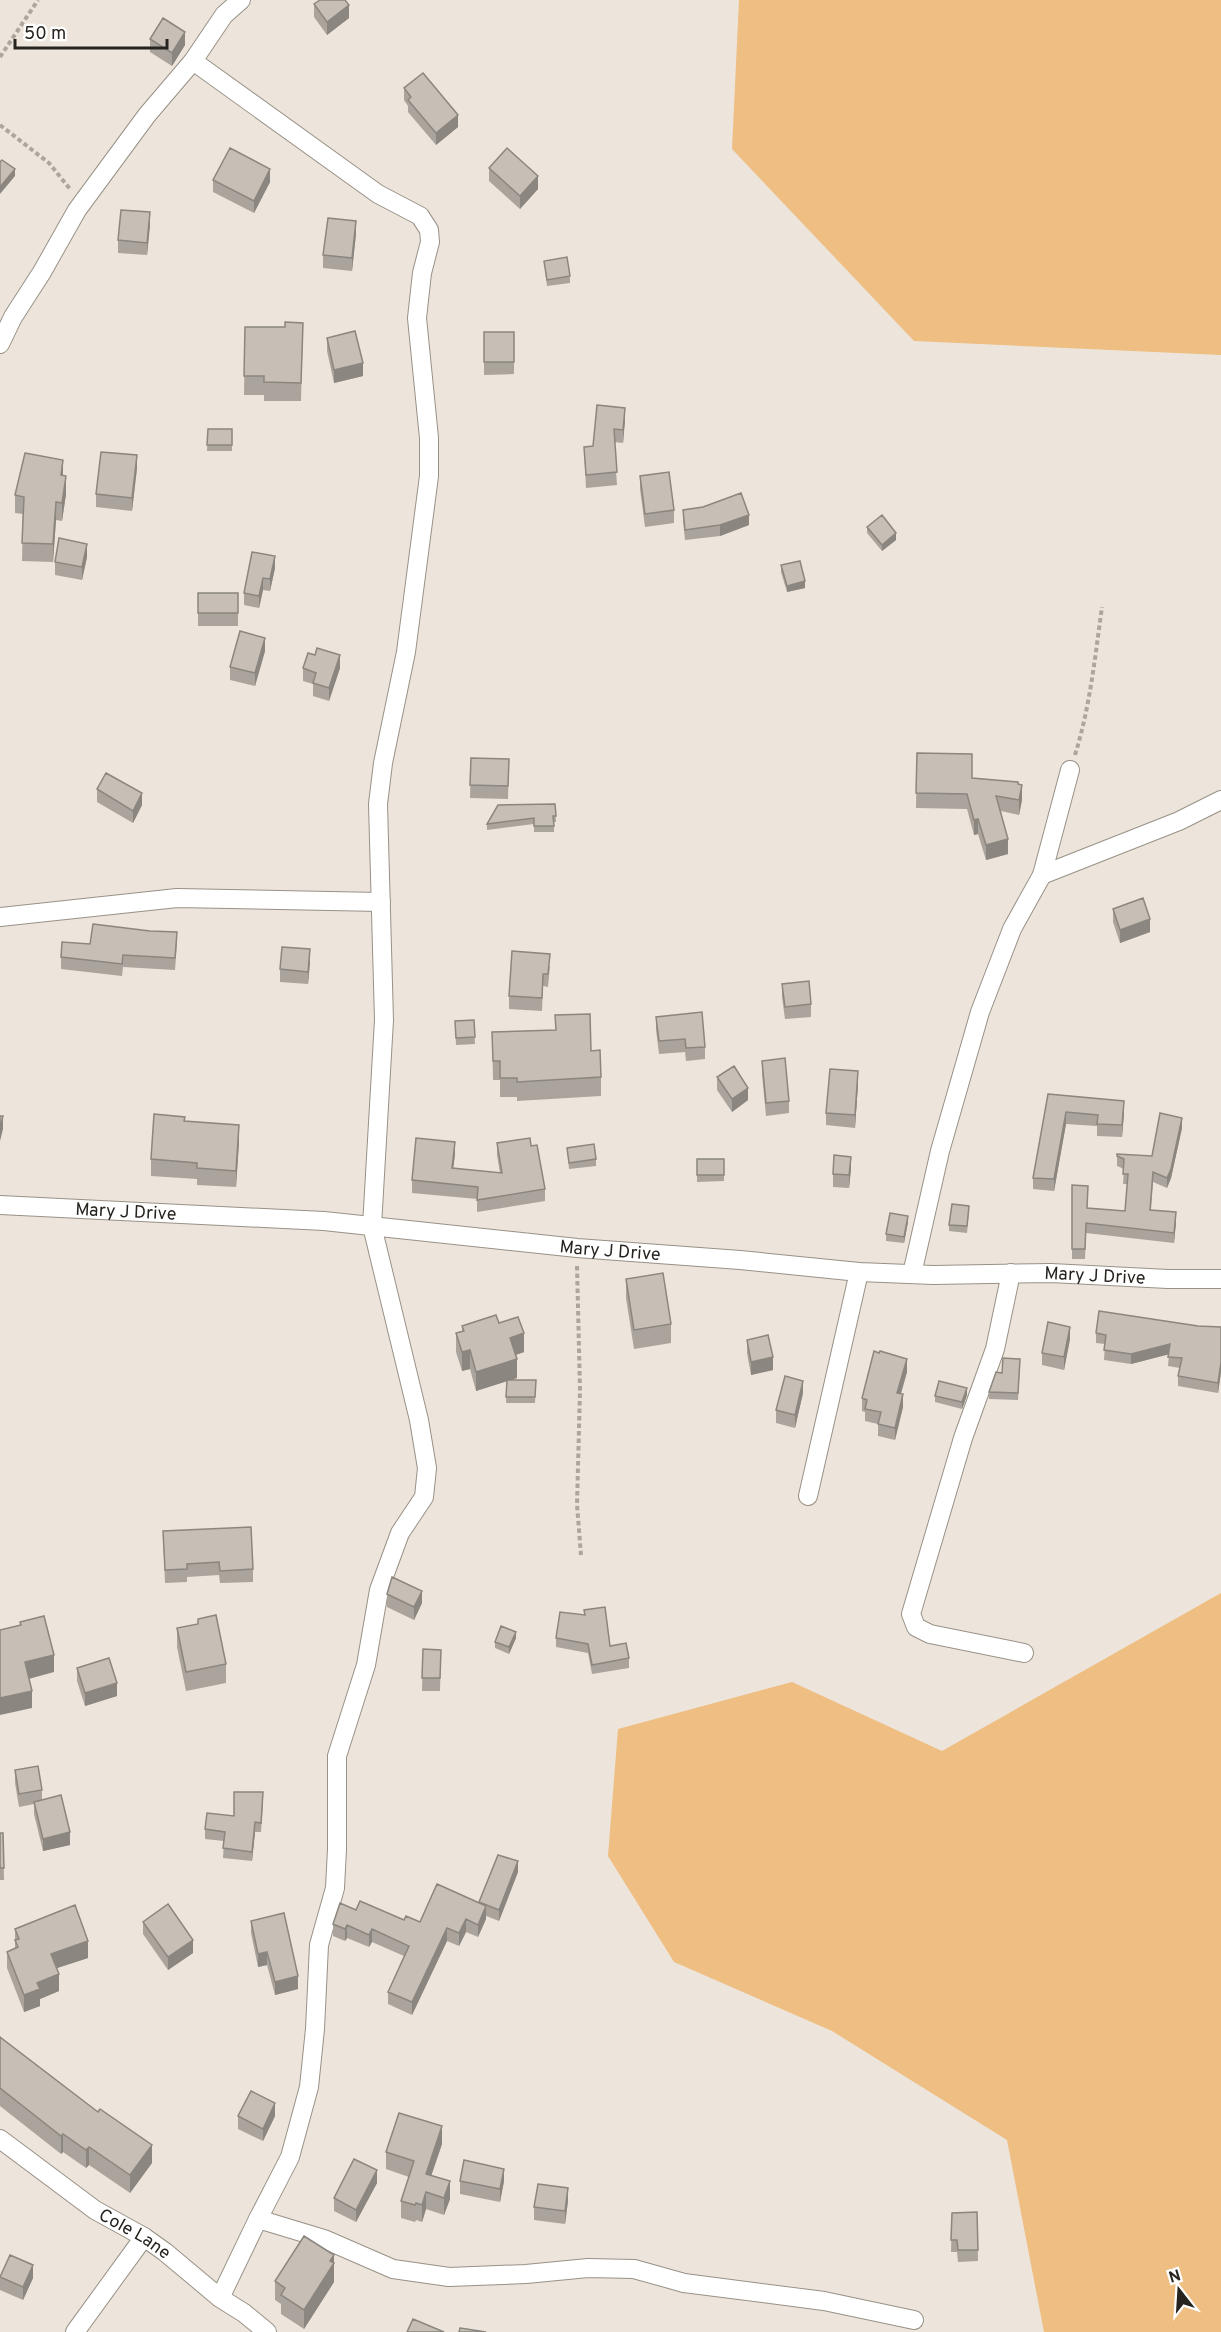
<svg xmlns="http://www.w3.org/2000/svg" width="1221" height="2332" viewBox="0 0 1221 2332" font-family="Overpass,sans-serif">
	<rect width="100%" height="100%" fill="#ede5db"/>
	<!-- green -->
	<path fill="#eebe82" d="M739 0H1221V355L914 341 732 149Z
		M1221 1593V2332H1044L1007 2140 832 2031 674 1962 608 1856 618 1729 792 1682 942 1751Z"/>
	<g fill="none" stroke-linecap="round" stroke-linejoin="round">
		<defs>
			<g id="minor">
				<path d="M193 61 378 194 420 216 429 230 430 242 422 273 417 318 429 438V476L406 652 383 763 378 804 384 1020 372 1226 419 1420 427 1468 424 1497 400 1533 379 1590 366 1665 337 1756V1849L335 1888 319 1945 315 2029 309 2087 290 2157 258 2219"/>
				<path d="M0 344 13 317 42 272 77 210 147 115 193 61 224 15 241 0"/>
				<path d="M1042 875 1179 821 1221 800"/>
				<path d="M0 917 177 898 381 902"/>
				<path id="s1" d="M0 1205 324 1221 577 1248 740 1260 859 1272 933 1275 1051 1273 1168 1279H1221"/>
				<path d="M1011 1273 995 1349 963 1438 911 1614 916 1627 930 1634 1024 1653"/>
				<path d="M912 1274 940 1151 980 1012 1012 929 1042 875 1070 770"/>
				<path d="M808 1496 859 1272"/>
				<path id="s2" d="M0 2139 95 2210 144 2237 165 2252 220 2298 244 2313 267 2332"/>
				<path d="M220 2298 258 2219 324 2239 393 2269 449 2277 526 2274 588 2268 634 2269 684 2283 824 2301 914 2320"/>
				<path d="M75 2332 144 2237"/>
			</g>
		</defs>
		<!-- minor casing -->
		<use href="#minor" stroke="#989187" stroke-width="20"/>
		<!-- path -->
		<path stroke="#aca69e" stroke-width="4" stroke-dasharray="4.5 3" stroke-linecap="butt" d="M0 57 38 0
			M0 125 49 163 70 189
			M1075 755C1090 707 1095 657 1102 607
			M577 1266 580 1390 577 1505 581 1555"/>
		<!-- minor -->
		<use href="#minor" stroke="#fff" stroke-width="18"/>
	</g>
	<!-- wall -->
	<path fill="#aba49c" d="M314 4 349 18 327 35 314 17Z
		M150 39 185 45 172 66 150 52Z
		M404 88 458 127 436 145 408 112V106L404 100Z
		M489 168 538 189 520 209 489 181Z
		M213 180 270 182 254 213 213 192Z
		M150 225 147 255 118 253V240Z
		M356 234 352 271 323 268V255Z
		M544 261 570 276V283L547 286Z
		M303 323 301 401H264V395H244L245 327H285Z
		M484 332H514V374L484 375Z
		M327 338 363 376 334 383 327 351Z
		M625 420 623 443 614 442 617 485 586 488 584 447 593 446Z
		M208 429H232V451H207Z
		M137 468 132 511 96 507V494Z
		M63 476 66 494 62 521 56 520 53 562 22 561 23 514 15 513V495Z
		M640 476 674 510V523L645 527 640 489Z
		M683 510 749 525 720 536 685 540 683 520Z
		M867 527 896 540 882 551 867 533Z
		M87 557 82 580 55 575V562Z
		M781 565 805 588 787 592 781 572Z
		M275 568 270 591 263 590 259 608 244 605V593Z
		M198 593H238V626H198Z
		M265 651 255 686 230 680V667Z
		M303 668H340L329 701 313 696V684L303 681Z
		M917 753 972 778 1018 784 1022 800 1019 815 1001 811 1008 854 986 860 978 834 974 835 967 809 916 808Z
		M471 758 509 759 508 799 470 798Z
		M97 789 142 805 133 823 97 802Z
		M555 804 556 822H554V832H534V824L487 830V824Z
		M1113 909 1150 932 1120 943 1113 922Z
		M177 943 175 970 123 967 122 976 61 969V957L90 944Z
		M310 962 308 984 280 982V969Z
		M550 966 548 987 543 986 542 1011 509 1009V996Z
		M782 984 811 1004V1017L785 1019 782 997Z
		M656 1017 705 1047V1059L686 1061 685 1052 659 1054 656 1030Z
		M474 1020 475 1044 456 1045 455 1021Z
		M492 1032 591 1051 601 1077V1096L517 1101V1097H500V1080H493Z
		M762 1061 789 1101V1113L766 1116 762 1074Z
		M717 1077 748 1100 732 1112 717 1090Z
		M858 1084 855 1128 826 1125V1113Z
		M1048 1094 1124 1113 1122 1137 1097 1136V1126L1066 1124 1054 1191 1033 1189V1178Z
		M185 1121 239 1142 236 1187 197 1185V1179L151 1176V1159Z
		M1182 1128 1171 1178 1167 1188 1153 1182 1151 1210 1176 1222 1174 1243 1086 1233 1085 1259H1072V1185L1088 1208 1125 1211 1127 1184H1123L1124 1169 1117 1166V1156H1152Z
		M497 1143 531 1146 545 1189V1201L477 1212V1199L412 1193V1180L455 1154 453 1168 500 1173 497 1155Z
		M567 1148 596 1159V1166L569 1169Z
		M697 1159H724V1181L697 1182Z
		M851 1169 849 1188 833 1187V1174Z
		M969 1212 967 1233 949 1231V1225Z
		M908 1222 904 1243 886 1241V1234Z
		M626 1279 671 1324V1343L634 1349 626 1298Z
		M499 1323 524 1352 515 1355 517 1378 512 1380H536L535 1403H506L507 1381 476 1391 470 1369 462 1371 456 1352V1333L462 1332V1326Z
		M1198 1326 1221 1327V1372L1218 1393 1178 1386V1376L1180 1368 1168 1366 1169 1354 1131 1364 1104 1360 1105 1344 1096 1343V1333Z
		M1070 1339 1064 1370 1042 1365V1353Z
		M747 1340 773 1370 751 1375 747 1353Z
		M1020 1365 1018 1400 989 1399V1392Z
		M907 1372 901 1394 903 1407 895 1440 878 1436V1424L865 1421V1412L862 1411V1398Z
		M803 1393 795 1428 776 1423V1410Z
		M967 1395 962 1409 935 1402V1396Z
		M163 1531 253 1569V1582L220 1583 219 1575 187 1577V1582L165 1583Z
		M387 1594 422 1603 414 1620 387 1607Z
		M584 1610 610 1646 629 1658V1668L592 1674 588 1653 556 1647V1638L584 1615Z
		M198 1619 226 1664V1683L186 1691 177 1647V1628L198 1624Z
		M516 1638 509 1654 495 1648V1642Z
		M423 1649 441 1650 440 1691H422Z
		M77 1668 117 1696 85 1706 77 1681Z
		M15 1770 42 1790V1800L70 1845 43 1851 34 1814V1804L19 1807 15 1783Z
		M263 1802 261 1832H255L252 1861 223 1858 224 1841 205 1839V1829Z
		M0 1833H3L4 1880H0Z
		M518 1872 499 1921 486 1916V1919L478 1937 466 1932 459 1946 447 1941 412 2015 388 2004V1992L404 1956 372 1942 369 1947 347 1938 345 1941 333 1936V1924L356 1910 404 1920 420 1922 479 1903V1902Z
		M251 1921 298 1989 275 1995 267 1965 258 1967 251 1933Z
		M143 1922 193 1953 168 1970 143 1934Z
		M15 1929 88 1958 57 1968 59 1991 40 1999V2006L24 2012 7 1968V1952L15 1948Z
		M0 2037 152 2163 130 2193 89 2165 86 2168 63 2152 61 2154 0 2106Z
		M238 2116H275L263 2141 238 2129Z
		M442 2144 431 2176 450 2199 444 2215 426 2209 422 2222 416 2220 415 2222 401 2218V2201L409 2177 386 2169V2152Z
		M460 2181H504L500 2202 460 2194Z
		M377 2183 356 2222 334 2211V2198Z
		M568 2201 565 2224 534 2220V2207Z
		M977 2212 978 2261 958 2262 957 2252H951L952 2213Z
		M334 2255V2282L304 2329 281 2314V2304L275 2300V2281Z
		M0 2277 33 2278 23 2300 0 2290Z"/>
	<!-- shaded-wall -->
	<path fill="#8b867f" d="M349 5V18L327 35V22Z
		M185 32V45L172 66V53Z
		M458 115V127L436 145V133Z
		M15 169V176L0 194V187Z
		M270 169V182L254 213V201Z
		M538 176V189L520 209V196Z
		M150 212V225L147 255V243Z
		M356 221V234L352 271V258Z
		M363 363V376L334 383V370Z
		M625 408V420L623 443V430Z
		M137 455V468L132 511V498Z
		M63 460V477L61 475Z
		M66 476V494L62 521V503Z
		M56 502V520L53 562V544Z
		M749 515V525L720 536V525Z
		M896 533V540L882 551V545Z
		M87 544V557L82 580V567Z
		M275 556V568L270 591V579Z
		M263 578V590L259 608V596Z
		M805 581V588L787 592V586Z
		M265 638V651L255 686V673Z
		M340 655V668L329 701V688Z
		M1022 785V800L1019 815V800Z
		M142 793V805L133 823V811Z
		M978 819V834L974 835V820Z
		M1008 839V854L986 860V845Z
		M1150 919V932L1120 943V930Z
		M310 949V962L308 984V972Z
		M858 1071V1084L855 1128V1115Z
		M748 1088V1100L732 1112V1099Z
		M1124 1101V1113L1122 1137V1125Z
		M1066 1112V1124L1054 1191V1179Z
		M3 1116V1129L0 1141V1128Z
		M1182 1118V1128L1171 1178 1167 1188V1178Z
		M239 1125V1142L236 1187V1171Z
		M455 1142V1154L452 1180V1168Z
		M851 1157V1169L849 1188V1175Z
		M1176 1212V1222L1174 1243V1233Z
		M908 1216V1222L904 1243V1237Z
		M1070 1327V1339L1064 1370V1357Z
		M524 1333V1352L510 1357V1338Z
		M1170 1344V1354L1131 1364V1354Z
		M470 1350V1369L462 1371V1352Z
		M773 1357V1370L751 1375V1362Z
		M517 1359V1378L476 1391V1372Z
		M907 1359V1372L897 1406V1393Z
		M1221 1362V1372L1218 1393V1383Z
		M803 1381V1393L795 1428V1415Z
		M967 1388V1395L962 1409V1402Z
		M903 1394V1407L895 1440V1428Z
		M422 1591V1603L414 1620V1607Z
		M516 1632V1638L509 1654V1647Z
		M54 1655V1672L25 1680V1662Z
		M117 1683V1696L85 1706V1693Z
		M32 1691V1708L0 1715V1698Z
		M255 1822V1832L252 1861V1852Z
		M70 1832V1845L43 1851V1839Z
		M518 1861V1872L499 1921V1910Z
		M486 1906V1919L478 1937V1925Z
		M466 1919V1932L459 1946V1933Z
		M347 1925V1938L345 1941V1929Z
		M447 1928V1941L412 2015V2002Z
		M372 1929V1942L369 1947V1935Z
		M193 1940V1953L168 1970V1957Z
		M88 1941V1958L51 1970V1954Z
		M267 1952V1965L258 1967V1954Z
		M59 1974V1991L40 1999V2006L24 2012V1995L37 1983Z
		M298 1976V1989L275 1995V1982Z
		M275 2103V2116L263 2141V2129Z
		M442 2126V2144L426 2191V2174Z
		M63 2134V2152L61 2154V2136Z
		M152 2145V2163L130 2193V2175Z
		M89 2147V2165L86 2168V2150Z
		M504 2169V2181L500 2202V2189Z
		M377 2170V2183L356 2222V2210Z
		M450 2181V2199L444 2215V2198Z
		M568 2188V2201L565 2224V2211Z
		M426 2192V2209L422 2222V2205Z
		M334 2255V2282L304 2329V2310Z
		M33 2265V2278L23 2300V2287Z"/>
	<!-- building -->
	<path fill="#c7bfb5" stroke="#8b867f" stroke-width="1.5" d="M320 0H345L349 5 327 22 314 4Z
		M163 18 185 32 172 53 150 39Z
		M423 73 458 115 436 133 408 100 411 97 404 88Z
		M230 148 270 169 254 201 213 180Z
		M507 148 538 176 520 196 489 168Z
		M2 160 15 169 0 187V162Z
		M121 210 150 212 147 243 118 240Z
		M328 218 356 221 352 258 323 255Z
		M567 257 570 276 547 280 544 261Z
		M285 322 303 323 301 383 264 382V376H244L245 327H285Z
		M355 331 363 363 334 370 327 338Z
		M484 332H514V362H484Z
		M597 405 625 408 623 430 614 429 617 472 586 475 584 447 593 446Z
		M208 429H232V445H207Z
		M101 452 137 455 132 498 96 494Z
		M25 453 63 460 61 475 66 476 62 503 56 502 53 544 22 543 24 497 15 495Z
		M669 472 674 510 645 514 640 476Z
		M741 493 749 515 720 525 685 530 683 510 703 507Z
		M882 515 896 533 882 545 867 527Z
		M59 538 87 544 82 567 55 562Z
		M252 552 275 556 270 579 263 578 259 596 244 593Z
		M800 561 805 581 787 586 781 565Z
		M198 593H238V613H198Z
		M240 631 265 638 255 673 230 667Z
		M317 648 340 655 329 688 313 683 316 673 303 668 308 653 315 655Z
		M917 753 972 754V778L1018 782V784L1022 785 1019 800 996 796 1008 839 986 845 978 819 974 820 967 794 916 793Z
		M471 758 509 759 508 786 470 785Z
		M106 773 142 793 133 811 97 789Z
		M555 804 556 816H553L554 826H534V818L487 824 498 805Z
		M1143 898 1150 919 1120 930 1113 909Z
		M93 924 150 931 177 932 175 958 123 955 122 964 61 957 62 942 90 944Z
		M282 947 310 949 308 972 280 969Z
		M512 951 550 954 548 974H543L542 998 509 996Z
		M809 981 811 1004 785 1007 782 984Z
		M702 1012 705 1047 686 1048 685 1039 659 1041 656 1017Z
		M590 1014 591 1051 600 1050 601 1077 517 1082V1078H500V1061H493L492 1032 556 1030 555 1015Z
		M474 1020 475 1037 456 1038 455 1021Z
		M785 1058 789 1101 766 1103 762 1061Z
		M734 1066 748 1088 732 1099 717 1077Z
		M830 1069 858 1071 855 1115 826 1113Z
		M1048 1094 1124 1101 1122 1125 1097 1124 1098 1115 1066 1112 1054 1179 1033 1178Z
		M1160 1113 1182 1118 1171 1169 1167 1178 1153 1172 1150 1210 1176 1212 1174 1233 1086 1223 1085 1249H1072V1185L1088 1186 1087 1208 1125 1211 1128 1174H1123L1124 1159 1117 1156V1154L1152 1156Z
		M154 1114 185 1117 184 1121 239 1125 236 1171 197 1168V1163L151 1159Z
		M0 1116H3L0 1128Z
		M416 1138 455 1142 452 1168 502 1173 497 1143 530 1138 531 1146 537 1145 545 1189 477 1200 478 1187 412 1180Z
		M594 1144 596 1159 569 1163 567 1148Z
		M834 1155 851 1157 849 1175 833 1174Z
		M697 1159H724V1175H697Z
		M952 1204 969 1206 967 1226 949 1225Z
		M890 1213 908 1216 904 1237 886 1234Z
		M663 1273 671 1324 634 1330 626 1279Z
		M1099 1311 1198 1326 1221 1327V1362L1218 1383 1178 1376 1182 1358 1168 1357 1170 1344 1131 1354 1104 1350 1106 1335 1096 1333Z
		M496 1315 499 1323 518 1317 524 1333 510 1338 517 1359 476 1372 470 1350 462 1352 456 1333 464 1331 462 1326Z
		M1048 1322 1070 1327 1064 1357 1042 1353Z
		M768 1335 773 1357 751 1362 747 1340Z
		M874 1351 879 1353 880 1351 907 1359 897 1393 903 1394 895 1428 878 1424 881 1412 865 1409 867 1400 862 1398Z
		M1003 1358 1020 1359 1018 1393 989 1392 996 1372 1002 1373Z
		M785 1376 803 1381 795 1415 776 1410Z
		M507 1380H536L535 1397H506Z
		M939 1381 967 1388 962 1402 935 1396Z
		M251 1527 253 1569 220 1571 219 1562 187 1564V1569L165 1570 163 1531Z
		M392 1577 422 1591 414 1607 387 1594Z
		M605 1607 610 1646 626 1643 629 1658 592 1665 588 1644 556 1638 560 1612 585 1615 584 1610Z
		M216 1615 226 1664 186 1672 177 1628 198 1624V1619Z
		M44 1616 54 1655 25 1662 32 1691 0 1698V1630L21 1625 20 1622Z
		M501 1626 516 1632 509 1647 495 1642Z
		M423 1649 441 1650 440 1678H422Z
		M109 1658 117 1683 85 1693 77 1668Z
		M38 1766 42 1790 19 1794 15 1770Z
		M234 1792H263L261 1823 255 1822 252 1852 223 1848 225 1832 205 1829 207 1813 234 1816Z
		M61 1795 70 1832 43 1839 34 1802Z
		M0 1833H3L4 1868H0Z
		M498 1855 518 1861 499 1910 479 1902Z
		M437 1884 486 1906 478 1925 466 1919 459 1933 447 1928 412 2002 388 1992 409 1946 372 1929 369 1935 347 1925 345 1929 333 1924 340 1903 356 1910 360 1901 404 1920 406 1916 420 1922Z
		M168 1904 193 1940 168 1957 143 1922Z
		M75 1905 88 1941 51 1954 59 1974 37 1983 40 1989 24 1995 7 1952 18 1947 15 1940 19 1939 15 1929Z
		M284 1913 298 1976 275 1982 267 1952 258 1954 251 1921Z
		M0 2037 98 2112 100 2109 152 2145 130 2175 89 2147 86 2150 63 2134 61 2136 0 2088Z
		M251 2091 275 2103 263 2129 238 2116Z
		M399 2113 442 2126 426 2174 450 2181 444 2198 426 2192 422 2205 416 2203 415 2205 401 2201 414 2161 386 2152Z
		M354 2159 377 2170 356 2210 334 2198Z
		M464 2160 504 2169 500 2189 460 2181Z
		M538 2184 568 2188 565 2211 534 2207Z
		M977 2212 978 2250H958L957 2240H951L952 2213Z
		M304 2236 334 2255 330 2261 334 2263 304 2310 281 2295 285 2288 275 2281Z
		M10 2255 33 2265 23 2287 0 2277Z
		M413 2319 444 2332H407Z
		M460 2328 486 2332H459Z"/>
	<g text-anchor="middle" stroke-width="4.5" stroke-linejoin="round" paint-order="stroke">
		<!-- street labels -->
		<g font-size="18" fill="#272420" stroke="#fff">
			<text dy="6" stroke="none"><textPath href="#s1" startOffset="126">Mary J Drive</textPath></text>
			<text dy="6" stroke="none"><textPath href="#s1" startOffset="612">Mary J Drive</textPath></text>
			<text dy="6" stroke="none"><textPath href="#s1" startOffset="1098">Mary J Drive</textPath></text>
			<text dy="6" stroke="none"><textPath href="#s2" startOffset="165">Cole Lane</textPath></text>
		</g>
	</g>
	<!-- north arrow -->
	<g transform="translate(1179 2290) rotate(343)" stroke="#ffffff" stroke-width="4.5" paint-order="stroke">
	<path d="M0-4.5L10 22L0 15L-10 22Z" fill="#272420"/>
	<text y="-9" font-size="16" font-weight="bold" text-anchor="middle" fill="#272420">N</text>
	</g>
	<!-- scale -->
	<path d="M15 39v9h152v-9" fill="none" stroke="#272420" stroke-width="3"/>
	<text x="24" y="39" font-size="18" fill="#272420" stroke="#ffffff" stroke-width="4.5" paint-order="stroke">50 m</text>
</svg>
